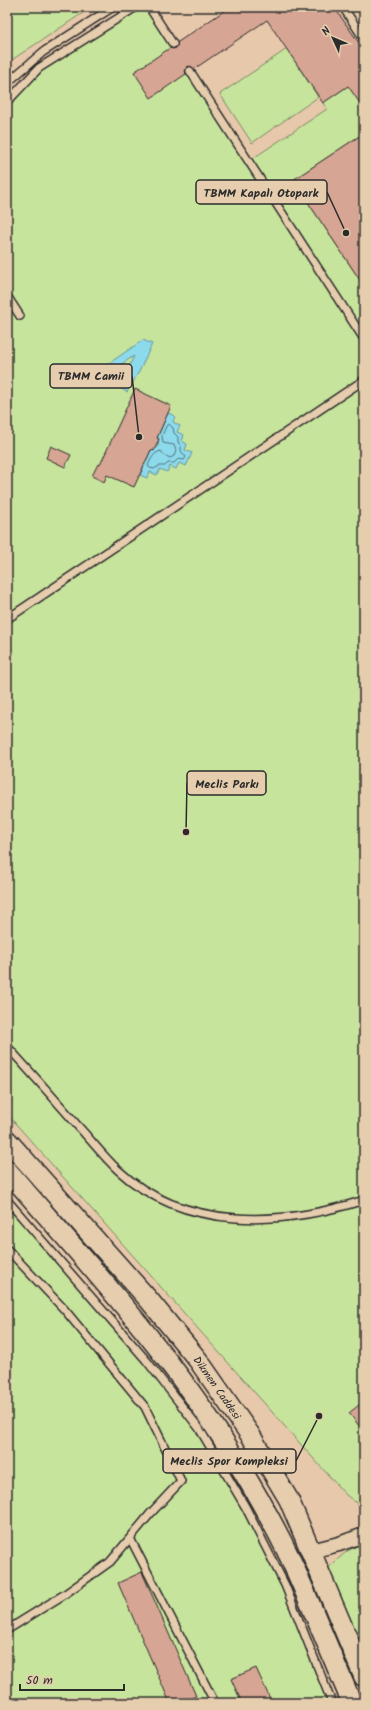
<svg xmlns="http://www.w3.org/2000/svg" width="371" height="1710" viewBox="0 0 371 1710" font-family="Kalam,sans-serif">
	<rect width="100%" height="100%" fill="#e7c8ab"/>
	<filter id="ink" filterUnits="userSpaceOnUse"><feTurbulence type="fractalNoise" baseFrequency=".025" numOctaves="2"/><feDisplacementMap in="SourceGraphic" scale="8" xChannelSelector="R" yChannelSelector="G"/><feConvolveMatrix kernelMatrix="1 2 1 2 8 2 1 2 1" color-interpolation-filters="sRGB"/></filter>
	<g filter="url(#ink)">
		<!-- green -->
		<path fill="#c7e49c" stroke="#798864" d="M7 7H92L7 63Z
			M136 7H149L249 161 327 109 323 103 348 86 364 107V133L293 180 364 286V1509L345 1494 7 1114V102L39 68Z
			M287 49 318 97 252 143 220 94Z
			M7 1200 146 1360 199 1428 285 1585 332 1703H7Z
			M364 1542V1670L324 1572 346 1552Z"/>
		<!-- water -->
		<path fill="#8ddaec" stroke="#66949f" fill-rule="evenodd" d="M143 340 152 344 139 372 127 392 102 379 93 385 83 381ZM134 356 123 380 108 373Z
			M168 413 175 416 173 422 180 426 177 432 184 435 182 441 187 444 185 450 192 453 186 466 179 463 176 469 170 466 167 472 160 469 157 475 150 472 147 478 140 475 151 450 157 448 159 443 158 442 159 439 157 438Z"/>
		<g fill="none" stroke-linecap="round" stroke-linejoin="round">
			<!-- shore -->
			<path stroke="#527178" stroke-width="1" d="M167 425 169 424 173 428 174 433 178 437V442L181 446V451L186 457 184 460 178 459 174 463H168L165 466H159L154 469 150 468 148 466C151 459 153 453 161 451L164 455 170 458 174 456 176 451 174 445 163 443 162 436Z"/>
		</g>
		<!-- building -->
		<path fill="#d7a594" stroke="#2b2b2b" d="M230 7H334L364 50V109L348 86 323 103 267 20 194 69 190 66 187 67 185 71 186 74 151 98 134 72 170 48 173 49 176 48 178 42Z
			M364 133V286L293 180Z
			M135 389 171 406 157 438 159 439 154 451 151 450 134 487 107 475 104 482 92 476 98 464 100 465Z
			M51 446 71 455 65 467 46 458Z
			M364 1401V1432L349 1413Z
			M142 1572 196 1696 180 1703H170L118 1583Z
			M256 1668 272 1703H242L231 1679Z"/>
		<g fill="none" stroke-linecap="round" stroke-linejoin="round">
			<defs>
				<path id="service" d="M149 7 173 44
					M343 7 364 39
					M190 71 364 339
					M7 83 43 52 113 7
					M7 102 39 68 136 7
					M7 296 20 316
					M7 619 364 380
					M7 1046C30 1072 54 1098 77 1125 91 1140 103 1156 118 1170 185 1232 283 1226 364 1200
					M7 1200 146 1360 199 1428 246 1508 285 1585 332 1703
					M7 1249 64 1309 145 1407 181 1481 150 1514 110 1562 65 1594 7 1630
					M130 1538 215 1703"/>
				<path id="minor" d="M311 1551 339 1544 364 1535"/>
				<g id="secondary">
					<path id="s1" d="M7 1140 149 1300 198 1360 251 1436 289 1500 364 1677"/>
					<path d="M7 1170C85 1261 168 1350 231 1452 252 1486 273 1522 290 1558 312 1606 331 1655 352 1703"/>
				</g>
			</defs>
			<!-- service casing -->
			<use href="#service" stroke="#2b2b2b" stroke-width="10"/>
			<!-- minor casing -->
			<use href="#minor" stroke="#2b2b2b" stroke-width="17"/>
			<!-- secondary casing -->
			<use href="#secondary" stroke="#2b2b2b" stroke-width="22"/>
			<!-- service -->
			<use href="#service" stroke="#e6cdae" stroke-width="7"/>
			<!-- minor -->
			<use href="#minor" stroke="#e6cdae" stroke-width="14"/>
			<!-- secondary -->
			<use href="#secondary" stroke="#e6cdae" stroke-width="19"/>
		</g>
	</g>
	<g text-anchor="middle" stroke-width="3" stroke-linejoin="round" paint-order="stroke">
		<!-- street labels -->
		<g font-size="11" fill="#2b2b2b" stroke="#e6cdae">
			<text dy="4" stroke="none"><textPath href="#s1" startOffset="325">Dikmen Caddesi</textPath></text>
		</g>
	</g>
	<!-- callouts -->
	<path fill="none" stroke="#2b2b2b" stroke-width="1.5" d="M346 233L327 192M139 437L132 376M186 832L187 783M319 1416L296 1461"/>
	<g fill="#2b2b2b" stroke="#e6cdae" stroke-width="1.5">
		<circle cx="346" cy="233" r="4"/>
		<circle cx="139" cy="437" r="4"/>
		<circle cx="186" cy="832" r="4"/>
		<circle cx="319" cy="1416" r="4"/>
	</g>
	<g fill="#e6cdae" stroke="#2b2b2b" stroke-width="1.5">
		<rect x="196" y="180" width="131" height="24" rx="4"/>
		<rect x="50" y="364" width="82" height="24" rx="4"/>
		<rect x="187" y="771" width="79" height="24" rx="4"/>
		<rect x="163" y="1449" width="133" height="24" rx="4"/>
	</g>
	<g font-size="12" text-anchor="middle" font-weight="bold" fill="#2b2b2b">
		<text x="261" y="197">TBMM Kapalı Otopark</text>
		<text x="91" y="380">TBMM Camii</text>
		<text x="227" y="788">Meclis Parkı</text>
		<text x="229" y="1465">Meclis Spor Kompleksi</text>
	</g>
	<!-- margin -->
	<rect width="371" height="1710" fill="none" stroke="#e6cdae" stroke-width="24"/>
	<rect x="12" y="12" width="347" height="1686" fill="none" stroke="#2b2b2b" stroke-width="1.5" filter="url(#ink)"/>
	<!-- north arrow -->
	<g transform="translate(333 38) rotate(314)" stroke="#e6cdae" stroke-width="3" paint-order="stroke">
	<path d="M0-3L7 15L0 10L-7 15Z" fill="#2b2b2b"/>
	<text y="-6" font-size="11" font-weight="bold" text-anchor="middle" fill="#2b2b2b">N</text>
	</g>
	<!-- scale -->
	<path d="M20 1684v6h104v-6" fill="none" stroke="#2b2b2b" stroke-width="2"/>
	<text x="26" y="1684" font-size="12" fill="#2b2b2b" stroke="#e6cdae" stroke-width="3" paint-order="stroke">50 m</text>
</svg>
